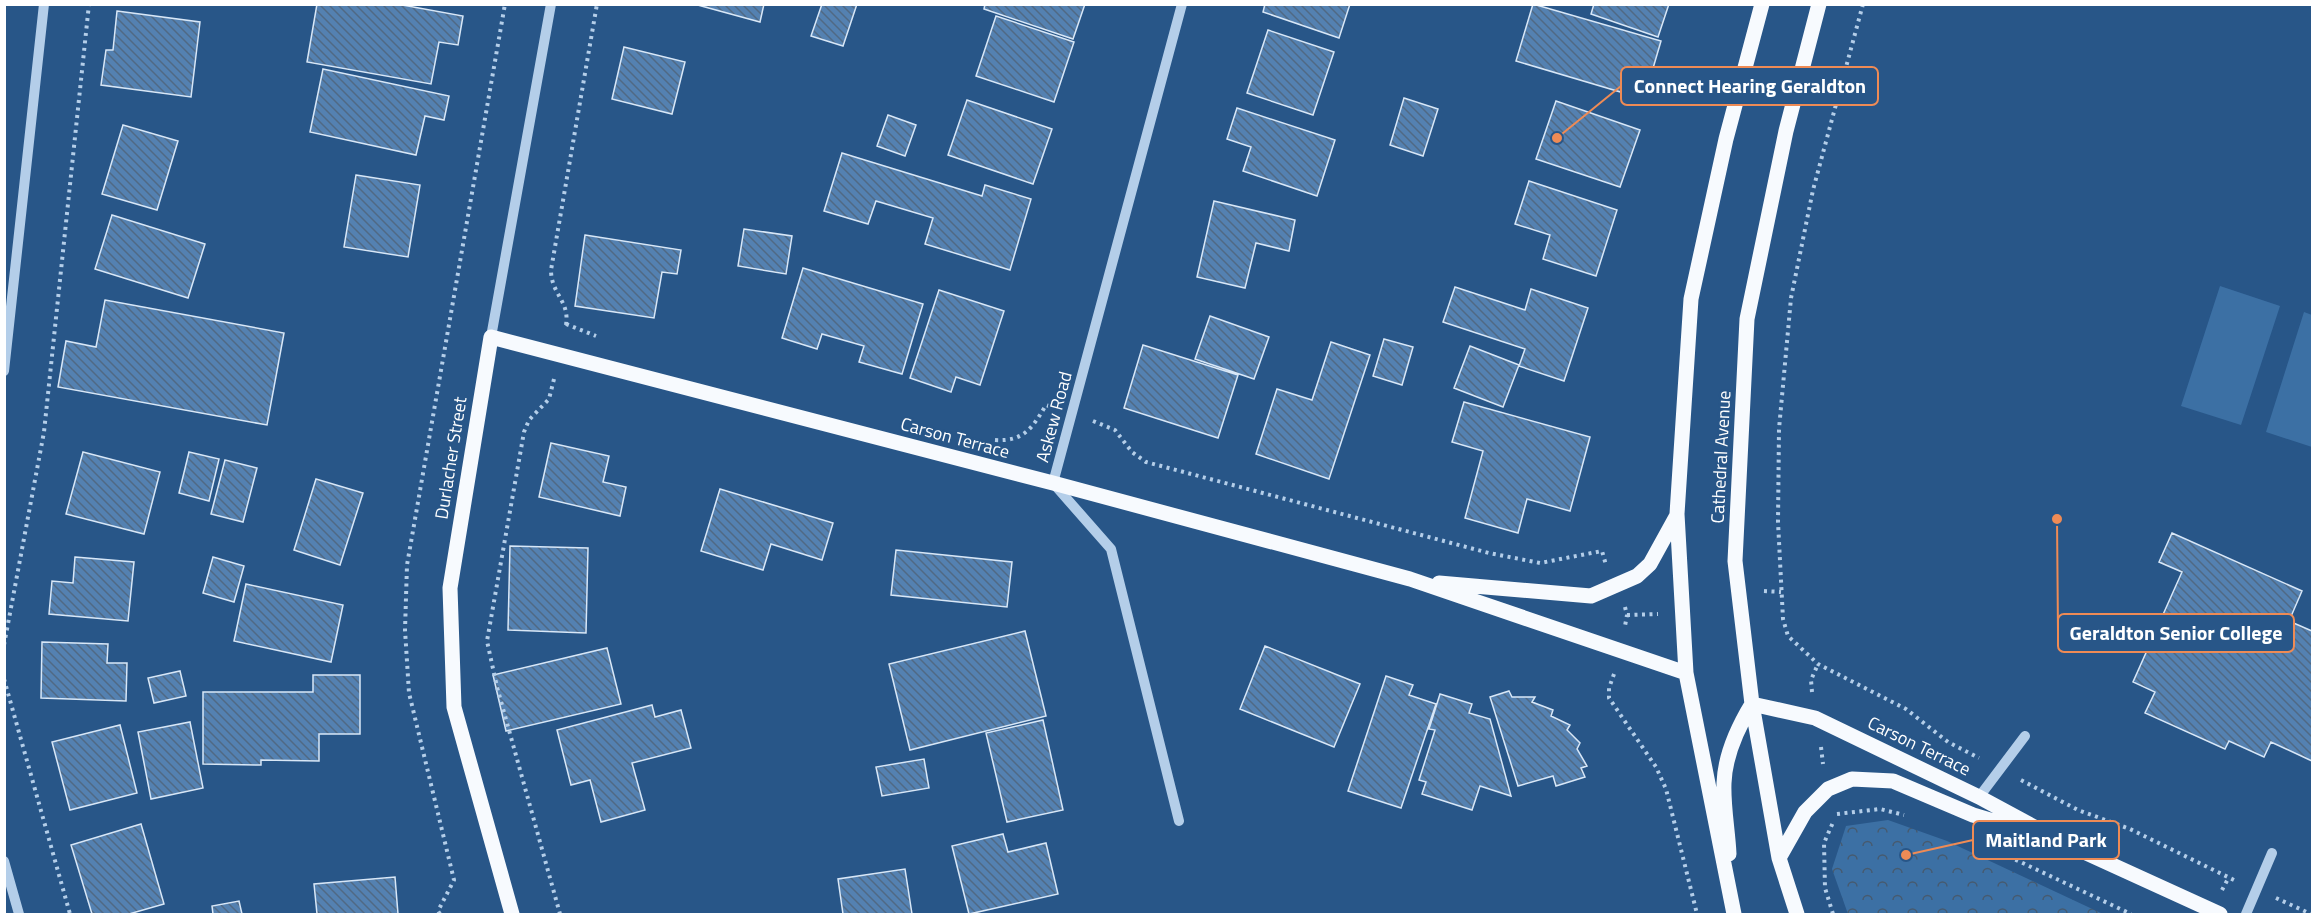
<svg xmlns="http://www.w3.org/2000/svg" width="2317" height="919" viewBox="0 0 2317 919" font-family="'Titillium Web',sans-serif">
	<defs>
		<pattern id="park-crowns" width="20" height="18" patternUnits="userSpaceOnUse" patternTransform="scale(1.5)"><rect width="20" height="18" fill="#3c70a4"/><path d="M2 6a3 3 0 1 1 6 0M12 15a3 3 0 1 1 6 0" fill="none" stroke="#465a6f"/></pattern>
		<pattern id="building-back-hatch" width="6" height="6" patternUnits="userSpaceOnUse" patternTransform="scale(1.5)"><rect width="6" height="6" fill="#5481b1"/><path d="M-1 5l2 2M0 0l6 6M5-1l2 2" fill="none" stroke="#506984"/></pattern>
	</defs>
	<rect width="100%" height="100%" fill="#285688"/>
	<!-- park -->
	<path fill="url(#park-crowns)" d="M1888 820 1947 841 2103 914H1848L1832 869 1846 826Z"/>
	<!-- garden -->
	<path fill="#3c70a4" d="M2220 286 2280 306 2241 425 2181 406Z
		M2304 312 2312 315V447L2266 432Z"/>
	<!-- building -->
	<path fill="url(#building-back-hatch)" stroke="#d8e7f7" stroke-width="1.5" d="M317 4H397L463 16 458 45 439 42 431 84 307 62Z
		M694 4H764L760 22Z
		M822 4H857L843 46 811 36Z
		M985 4H1085L1073 39 984 9Z
		M1265 4H1350L1339 38 1263 12Z
		M1533 4 1661 41 1644 99 1516 61Z
		M1594 4H1669L1658 37 1591 14Z
		M117 11 200 22 191 97 101 85 106 50H113Z
		M996 16 1074 42 1054 102 976 76Z
		M1268 30 1334 52 1313 115 1247 93Z
		M624 47 685 62 672 114 612 99Z
		M323 69 449 96 444 120 425 116 416 155 310 132Z
		M1404 98 1438 109 1423 156 1390 145Z
		M967 100 1052 129 1033 184 948 155Z
		M1556 101 1640 130 1620 187 1536 159Z
		M1237 108 1335 140 1317 196 1243 171 1251 147 1227 139Z
		M888 115 916 125 905 156 877 146Z
		M123 125 178 141 157 210 102 194Z
		M842 153 982 196 985 185 1031 199 1010 270 925 244 933 218 876 201 868 224 824 211Z
		M356 175 420 185 408 257 344 247Z
		M1529 181 1617 210 1596 276 1543 259 1550 235 1515 224Z
		M1214 201 1295 220 1289 251 1256 243 1245 288 1197 277Z
		M112 215 205 244 188 298 95 269Z
		M744 229 792 236 786 274 738 266Z
		M585 235 681 250 677 274 662 272 654 318 575 306Z
		M803 268 923 304 902 374 859 362 864 346 822 334 817 349 782 338Z
		M1455 287 1525 310 1531 289 1588 308 1564 381 1519 366 1525 349 1443 322Z
		M939 290 1004 311 980 385 956 377 951 392 910 378Z
		M105 300 284 333 267 425 58 387 66 341 96 347Z
		M1210 316 1269 337 1254 379 1195 359Z
		M1384 339 1413 347 1402 385 1373 376Z
		M1331 342 1370 355 1329 479 1256 454 1277 389 1312 400Z
		M1143 345 1238 375 1218 438 1124 408Z
		M1470 346 1519 365 1503 407 1454 388Z
		M1464 402 1590 437 1570 511 1527 499 1518 533 1465 518 1483 451 1452 442Z
		M551 443 609 456 603 482 626 487 620 516 539 497Z
		M83 452 160 472 144 534 66 514Z
		M189 452 219 459 209 501 179 493Z
		M225 460 257 468 243 522 211 514Z
		M316 479 363 493 340 565 294 550Z
		M720 489 833 523 822 560 771 544 763 570 701 551Z
		M2172 533 2302 591 2289 621 2312 631V761L2271 742 2264 757 2229 741 2225 749 2145 713 2155 692 2133 682 2182 572 2159 562Z
		M510 546 588 548 586 633 508 630Z
		M896 550 1012 562 1007 607 891 595Z
		M75 557 134 562 128 621 49 614 52 581 73 583Z
		M213 557 244 566 234 602 203 593Z
		M246 584 343 605 331 662 234 641Z
		M1025 631 1046 716 910 750 889 664Z
		M42 642 108 644 107 663H127L126 701 41 698Z
		M1265 646 1360 684 1334 747 1240 709Z
		M607 648 621 704 506 731 493 675Z
		M180 671 186 696 154 703 148 678Z
		M313 675H360V734H319V761L261 760V765L203 764V692H313Z
		M1386 676 1413 685 1409 695 1436 704 1401 808 1348 791Z
		M1509 691 1512 697H1535L1532 702 1553 710 1551 716 1570 725 1567 730 1580 743 1577 749 1587 766 1581 768 1585 777 1556 786 1553 776 1518 786 1490 697Z
		M1440 694 1472 704 1469 713 1490 719 1511 796 1480 786 1472 810 1422 794 1426 782 1419 780 1435 730 1429 729Z
		M652 705 655 717 681 710 691 748 632 763 645 810 601 822 590 780 571 785 557 730Z
		M1043 720 1063 810 1007 822 986 733Z
		M190 722 203 788 151 799 138 732Z
		M120 725 137 793 70 810 52 742Z
		M924 759 929 788 882 796 876 767Z
		M141 824 164 904 129 914H92L71 845Z
		M1003 834 1008 852 1046 843 1058 894 969 914 952 846Z
		M905 869 912 914H843L838 879Z
		M395 877 398 914H317L314 884Z
		M239 901 242 914H213L212 906Z"/>
	<g fill="none" stroke-linecap="round" stroke-linejoin="round">
		<!-- path -->
		<path stroke="#b4cee9" stroke-width="4" stroke-dasharray="3 4.5" stroke-linecap="butt" d="M1863 4 1813 190 1791 298 1779 429 1778 522 1783 619 1788 636 1818 664 1906 709 1948 742 1979 758
			M566 324 596 336
			M566 325C570 301 551 294 551 270L597 4
			M554 379 549 399 529 420 524 432 487 641 497 687 560 914
			M1093 421 1115 430 1132 452 1146 462 1489 553 1540 563 1602 551 1606 565
			M995 440C1024 442 1033 427 1046 405L1052 407
			M1764 591 1781 592
			M1625 607 1627 615 1625 626
			M1627 615 1658 614
			M4 645 44 432 89 4
			M1614 674 1609 688V698L1656 767 1666 789 1697 914
			M4 679 70 914
			M1812 692 1811 680 1818 664
			M1821 747 1823 764
			M2021 780 2078 810 2130 829 2236 881
			M1837 814 1880 809 1904 815
			M1995 850 2131 914
			M2222 890 2229 877
			M2276 898 2311 914
			M440 914 438 911 454 880 409 693 405 630 407 565 505 4
			M1833 914 1825 888 1824 843 1834 820"/>
		<!-- minor -->
		<path stroke="#b4cee9" stroke-width="10" d="M491 337 551 4
			M4 371 44 4
			M1979 797 2025 736
			M1179 821 1111 549 1053 483 1182 4
			M4 861 19 914
			M2246 914 2272 853"/>
		<!-- major -->
		<path stroke="#f7fafe" stroke-width="15" d="M1439 583 1591 596 1637 576 1650 564 1677 515
			M1752 704 1815 718 1979 797 2062 842 2220 914
			M1729 854C1728 831 1723 806 1724 783 1725 755 1738 727 1752 704
			M1779 858 1805 812 1828 789 1852 779 1893 781 1973 815 2030 832
			M512 914 454 707 450 588 491 337 1053 483 1410 579 1686 673
			M1734 914 1686 673 1677 514 1691 299 1726 139 1762 4
			M1797 914 1779 858 1752 704 1735 561 1747 319 1786 131 1819 4"/>
	</g>
	<g text-anchor="middle" stroke-width="4.5" stroke-linejoin="round" paint-order="stroke">
		<!-- street labels -->
		<g font-size="18" fill="#fff" stroke="#285688">
			<text transform="translate(1054 417) rotate(-75)" y="6">Askew Road</text>
			<text transform="translate(955 438) rotate(15)" y="6">Carson Terrace</text>
			<text transform="translate(1721 457) rotate(-87)" y="6">Cathedral Avenue</text>
			<text transform="translate(451 458) rotate(-81)" y="6">Durlacher Street</text>
			<text transform="translate(1919 746) rotate(26)" y="6">Carson Terrace</text>
		</g>
	</g>
	<!-- callouts -->
	<path fill="none" stroke="#ef8b55" stroke-width="2" d="M1557 138L1621 86M2057 519L2058 633M1906 855L1973 840"/>
	<g fill="#ef8b55" stroke="#285688" stroke-width="2">
		<circle cx="1557" cy="138" r="6"/>
		<circle cx="2057" cy="519" r="6"/>
		<circle cx="1906" cy="855" r="6"/>
	</g>
	<g fill="#285688" stroke="#ef8b55" stroke-width="2">
		<rect x="1621" y="67" width="257" height="38" rx="6"/>
		<rect x="2058" y="614" width="236" height="38" rx="6"/>
		<rect x="1973" y="821" width="146" height="38" rx="6"/>
	</g>
	<g font-size="20" text-anchor="middle" font-weight="bold" fill="#fff">
		<text x="1750" y="93">Connect Hearing Geraldton</text>
		<text x="2176" y="640">Geraldton Senior College</text>
		<text x="2046" y="847">Maitland Park</text>
	</g>
	<!-- border -->
	<rect width="2317" height="919" fill="none" stroke="#ffffff" stroke-width="12"/>
</svg>
